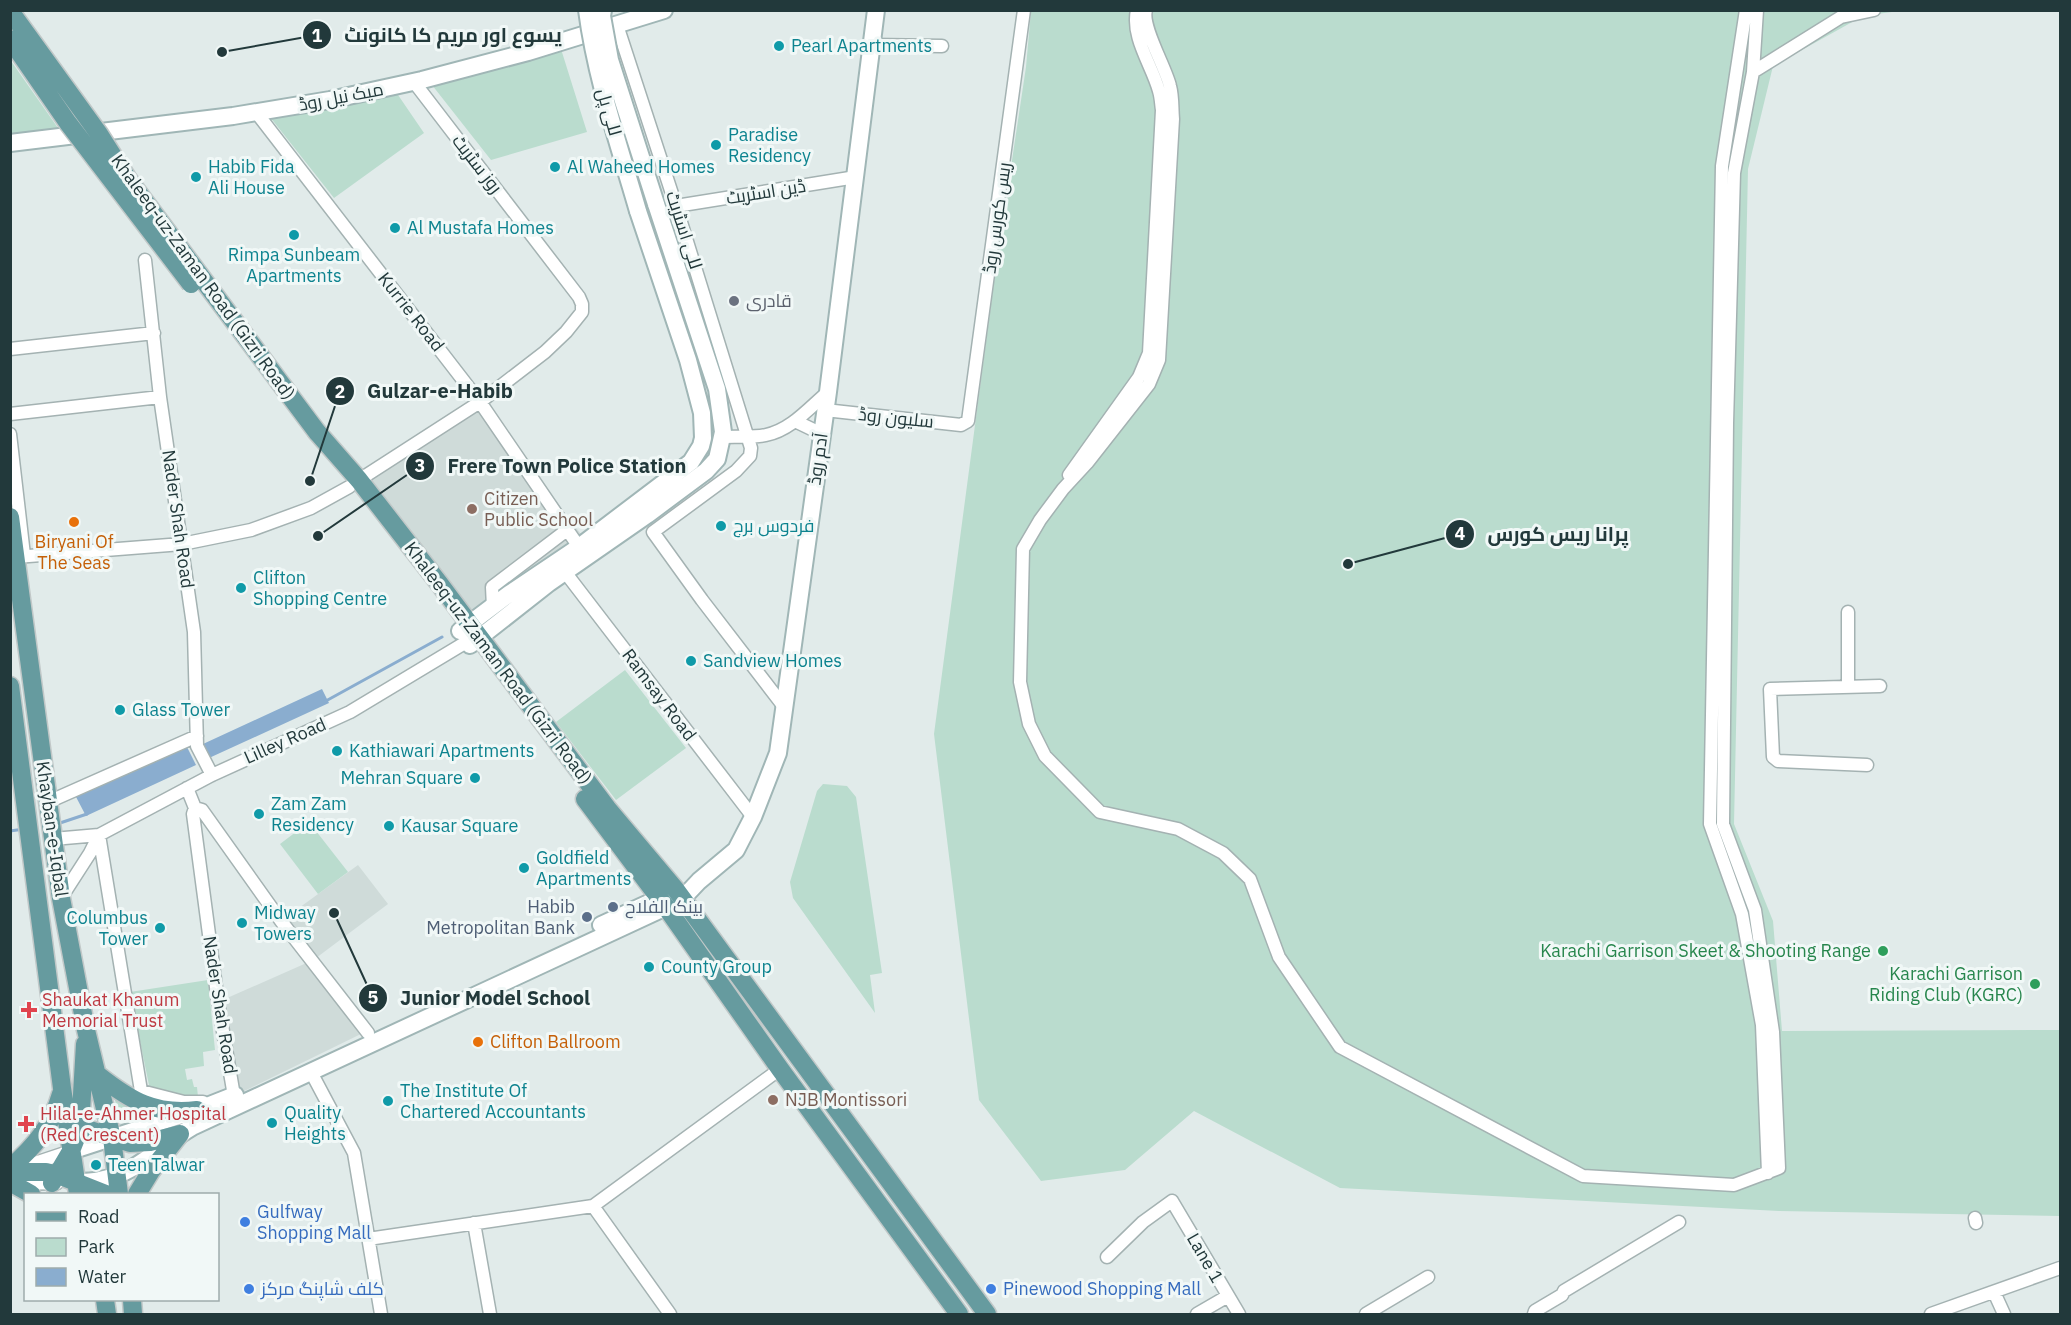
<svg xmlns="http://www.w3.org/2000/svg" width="2071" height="1325" viewBox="0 0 2071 1325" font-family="'IBM Plex Sans',Cairo,sans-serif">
	<rect width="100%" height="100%" fill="#e1ebea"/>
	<!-- built -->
	<path fill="#cfdbd9" d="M480 402 584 538 482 619 479 631 359 480Z
		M358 865 388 904 312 961 281 921Z
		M311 961 365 1032 234 1096 218 1002Z"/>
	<!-- green -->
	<path fill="#badcce" d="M1031 11H1899L1863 16 1773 66 1748 169 1734 824 1773 921 1782 1031 2060 1030V1216L1779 1211 1340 1188 1194 1111 1125 1170 1041 1181 979 1100 934 734 996 267 1026 67Z
		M561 49 587 132 491 160 432 85Z
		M10 61H11L58 128 11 134Z
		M396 92 424 133 334 198 270 117Z
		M625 670 686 748 616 800 556 722Z
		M823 784 847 786 856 797 882 973 870 975 875 1013 793 898 790 882 817 791Z
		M309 822 348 872 318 894 280 844Z
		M208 980 215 1050 203 1052 204 1066 185 1069 187 1080 192 1079 194 1087H197L198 1097 189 1098 150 1090 130 992Z
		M113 1094 151 1113 121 1120Z"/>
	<!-- water -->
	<path fill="#8aadcf" d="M322 689 329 703 209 758 203 744Z
		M185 743 196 765 86 816 75 795Z"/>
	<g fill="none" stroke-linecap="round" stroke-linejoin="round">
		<!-- stream -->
		<path stroke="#8aadcf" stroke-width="3" d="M324 702 442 637
			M57 824 87 814
			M10 831 24 829"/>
		<defs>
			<path id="street" d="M1146 10C1141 26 1166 68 1170 86 1173 97 1172 109 1173 119L1159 360 1149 384 1087 463 1063 489 1040 520 1023 549 1020 682 1029 724 1045 756 1100 812 1178 829 1223 853 1250 879 1279 957 1340 1047 1583 1176 1734 1185 1779 1168 1773 1032 1755 910 1723 824 1727 423 1734 173 1753 72 1757 10
				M1746 10 1722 166 1710 824 1742 914 1762 1025 1768 1173
				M617 25 676 206 751 448 750 456 736 471 653 532 702 600 785 708
				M872 45 942 46
				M1753 72 1841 17 1874 10
				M256 112 480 402 579 547
				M676 206 856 177
				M145 260 160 397 194 632 197 746 212 775
				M10 349 154 333
				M825 410 961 425 968 421 1024 10
				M10 414 160 397
				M795 421 822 434
				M10 434 24 555
				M723 437C737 436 752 438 766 435 791 430 809 408 828 392
				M1069 475 1139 377 1149 353 1162 110C1161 104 1161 97 1159 91 1152 65 1131 38 1137 10
				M359 480 480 402 545 352 566 332 582 312V304L579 297 414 82
				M16 557 182 544 251 530 311 508 349 487
				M565 572 753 817
				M493 607 492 587 567 530
				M1848 686V612
				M1867 765 1778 761 1773 757 1770 689 1880 686
				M187 788 195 808 202 810 281 921 368 1033
				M48 802 197 736
				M195 808 193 814 218 1002 234 1096
				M99 835 141 1091 184 1102H203
				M53 839 99 835 212 775 350 712 468 641
				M61 898 90 853 99 835
				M311 1072 354 1153 381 1314
				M20 1168 71 1151
				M18 1184 57 1183
				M593 1206 670 1314
				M1975 1218 1976 1223
				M474 1223 490 1314
				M368 1239 593 1206 780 1069
				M1107 1257 1143 1222 1172 1201 1239 1314
				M1994 1292 2004 1314
				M1197 1314 1228 1296
				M1366 1314 1428 1277
				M1534 1314 1535 1311 1562 1295 1564 1291 1679 1222
				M1931 1314 2060 1268"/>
			<path id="secondary" d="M10 143 233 116 330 100 422 80 528 52 664 10
				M460 631 509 594 579 547 691 462 701 446 703 438 702 413 688 360 638 211
				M470 645 549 583 647 515 706 471 717 459 723 432 717 389 656 204
				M601 925 651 902
				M71 1151 197 1110 235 1095
				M76 1182C84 1182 92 1182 100 1180 136 1174 161 1145 192 1127L666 907 682 899 699 881 736 850 753 817 778 753 828 392 876 10"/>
			<path id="primary" d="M317 432 359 480 439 583 607 808 676 890 987 1314
				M10 517 61 898 86 1030 112 1138 119 1194
				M10 686 62 1088 78 1194
				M585 799 666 907 780 1069 959 1314
				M98 1075C131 1101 155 1115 197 1110
				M69 1123 130 1143 150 1142 180 1134
				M10 1168C34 1147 52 1126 61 1094
				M10 1172H46L58 1175 106 1194
				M52 1183 71 1151 80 1128 85 1044
				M15 1185 31 1194
				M137 1194 151 1171 180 1134
				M105 1300 107 1314
				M132 1300 133 1314"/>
		</defs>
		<!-- street casing -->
		<use href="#street" stroke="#a4b2b2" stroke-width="15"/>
		<!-- secondary casing -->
		<use href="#secondary" stroke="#a0b6b6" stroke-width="20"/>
		<!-- primary casing -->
		<use href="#primary" stroke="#c1c8c8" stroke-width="21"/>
		<!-- street -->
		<use href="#street" stroke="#fff" stroke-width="12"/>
		<!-- secondary -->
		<use href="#secondary" stroke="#fff" stroke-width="16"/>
		<!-- primary -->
		<use href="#primary" stroke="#669b9f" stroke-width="18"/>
		<defs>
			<path id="secondary-bridge" d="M587 10C596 79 619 145 638 211
				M603 10 602 16 610 60 656 204"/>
			<path id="primary-bridge" d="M10 11 99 134 127 178 317 432
				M10 39 68 123 191 284"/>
		</defs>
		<!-- secondary-bridge casing -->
		<use href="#secondary-bridge" stroke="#a0b6b6" stroke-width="20" stroke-linecap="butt"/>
		<!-- primary-bridge casing -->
		<use href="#primary-bridge" stroke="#c1c8c8" stroke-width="21" stroke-linecap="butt"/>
		<!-- secondary-bridge -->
		<use href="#secondary-bridge" stroke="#fff" stroke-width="16"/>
		<!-- primary-bridge -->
		<use href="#primary-bridge" stroke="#669b9f" stroke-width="18"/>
	</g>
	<!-- markers -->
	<g fill="#0f9aa8" stroke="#f1f8f7" stroke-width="2">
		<circle cx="779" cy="46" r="6"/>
		<circle cx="716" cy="145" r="6"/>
		<circle cx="555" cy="167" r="6"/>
		<circle cx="196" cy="177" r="6"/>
		<circle cx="395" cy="228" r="6"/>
		<circle cx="294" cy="235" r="6"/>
		<circle cx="721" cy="526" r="6"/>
		<circle cx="241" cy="588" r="6"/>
		<circle cx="691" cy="661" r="6"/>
		<circle cx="120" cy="710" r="6"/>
		<circle cx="337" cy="751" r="6"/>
		<circle cx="475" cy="778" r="6"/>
		<circle cx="259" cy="814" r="6"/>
		<circle cx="389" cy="826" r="6"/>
		<circle cx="524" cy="868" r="6"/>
		<circle cx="242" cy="923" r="6"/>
		<circle cx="160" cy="928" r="6"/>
		<circle cx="649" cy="967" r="6"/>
		<circle cx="388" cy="1101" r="6"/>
		<circle cx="272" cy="1123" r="6"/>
		<circle cx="96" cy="1165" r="6"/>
	</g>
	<circle fill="#6b7280" stroke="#f1f8f7" stroke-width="2" cx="734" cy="301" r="6"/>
	<g fill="#8d6e63" stroke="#f1f8f7" stroke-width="2">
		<circle cx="472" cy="509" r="6"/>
		<circle cx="773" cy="1100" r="6"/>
	</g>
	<g fill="#e8710a" stroke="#f1f8f7" stroke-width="2">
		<circle cx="74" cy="522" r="6"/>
		<circle cx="478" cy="1042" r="6"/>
	</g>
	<g fill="#5c6f8a" stroke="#f1f8f7" stroke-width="2">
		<circle cx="613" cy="907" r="6"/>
		<circle cx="587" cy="917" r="6"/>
	</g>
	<g fill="#2e9e5b" stroke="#f1f8f7" stroke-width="2">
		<circle cx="1883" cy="951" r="6"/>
		<circle cx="2035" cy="984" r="6"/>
	</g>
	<g fill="#e0444e" stroke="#f1f8f7" stroke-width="2">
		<path d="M26 1001h6v6h6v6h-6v6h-6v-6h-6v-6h6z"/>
		<path d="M23 1115h6v6h6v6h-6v6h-6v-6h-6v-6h6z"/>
	</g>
	<g fill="#3f7fe0" stroke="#f1f8f7" stroke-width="2">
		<circle cx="245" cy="1222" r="6"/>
		<circle cx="249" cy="1289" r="6"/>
		<circle cx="991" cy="1289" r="6"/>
	</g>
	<g text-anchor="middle" stroke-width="6" stroke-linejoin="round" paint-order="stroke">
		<!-- culture labels -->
		<g font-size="18" fill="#0d838f" stroke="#f1f8f7" text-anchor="start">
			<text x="791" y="52">Pearl Apartments</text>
			<text x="728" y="141">Paradise<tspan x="728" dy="21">Residency</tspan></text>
			<text x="208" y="173">Habib Fida<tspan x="208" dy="21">Ali House</tspan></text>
			<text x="567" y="173">Al Waheed Homes</text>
			<text x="407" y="234">Al Mustafa Homes</text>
			<text x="294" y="261" text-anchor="middle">Rimpa Sunbeam<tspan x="294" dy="21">Apartments</tspan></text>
			<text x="733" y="532">فردوس برج</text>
			<text x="253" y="584">Clifton<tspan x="253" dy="21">Shopping Centre</tspan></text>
			<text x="703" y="667">Sandview Homes</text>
			<text x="132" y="716">Glass Tower</text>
			<text x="349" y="757">Kathiawari Apartments</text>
			<text x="463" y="784" text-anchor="end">Mehran Square</text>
			<text x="271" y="810">Zam Zam<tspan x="271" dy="21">Residency</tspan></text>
			<text x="401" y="832">Kausar Square</text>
			<text x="536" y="864">Goldfield<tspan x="536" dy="21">Apartments</tspan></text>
			<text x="254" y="919">Midway<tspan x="254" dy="21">Towers</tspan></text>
			<text x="148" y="924" text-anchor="end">Columbus<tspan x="148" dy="21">Tower</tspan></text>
			<text x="661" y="973">County Group</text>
			<text x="400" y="1097">The Institute Of<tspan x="400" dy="21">Chartered Accountants</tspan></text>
			<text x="284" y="1119">Quality<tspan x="284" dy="21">Heights</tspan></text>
			<text x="108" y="1171">Teen Talwar</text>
		</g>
		<!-- street labels -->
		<g font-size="18" fill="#22393b" stroke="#f1f8f7">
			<text transform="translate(341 97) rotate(-11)" y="6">میک نیل روڈ</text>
			<text transform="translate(609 112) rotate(74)" y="6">للی پل</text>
			<text transform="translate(477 164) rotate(52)" y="6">روز سٹریٹ</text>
			<text transform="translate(766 192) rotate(-9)" y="6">ڈین اسٹریٹ</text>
			<text transform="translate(997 218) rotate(-82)" y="6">ریس کورس روڈ</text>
			<text transform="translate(684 230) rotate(72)" y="6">للی اسٹریٹ</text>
			<text transform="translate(203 277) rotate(54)" y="6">Khaleeq-uz-Zaman Road (Gizri Road)</text>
			<text transform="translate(411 312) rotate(52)" y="6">Kurrie Road</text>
			<text transform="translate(896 418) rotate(6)" y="6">سلیون روڈ</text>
			<text transform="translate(818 459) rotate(-82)" y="6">آدم روڈ</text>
			<text transform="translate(178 519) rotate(82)" y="6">Nader Shah Road</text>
			<text transform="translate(498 663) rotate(53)" y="6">Khaleeq-uz-Zaman Road (Gizri Road)</text>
			<text transform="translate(659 695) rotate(53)" y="6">Ramsay Road</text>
			<text transform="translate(285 741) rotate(-24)" y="6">Lilley Road</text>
			<text transform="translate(52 829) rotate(82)" y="6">Khayban-e-Iqbal</text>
			<text transform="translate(220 1005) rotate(81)" y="6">Nader Shah Road</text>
			<text transform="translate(1205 1258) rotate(60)" y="6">Lane 1</text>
		</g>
		<!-- worship labels -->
		<g font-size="18" fill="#5b616d" stroke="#f1f8f7" text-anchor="start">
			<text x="746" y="307">قادری</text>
		</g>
		<!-- education labels -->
		<g font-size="18" fill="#785e54" stroke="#f1f8f7" text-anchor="start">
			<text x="484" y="505">Citizen<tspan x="484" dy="21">Public School</tspan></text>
			<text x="785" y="1106">NJB Montissori</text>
		</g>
		<!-- food labels -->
		<g font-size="18" fill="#c56008" stroke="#f1f8f7">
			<text x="74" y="548">Biryani Of<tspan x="74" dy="21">The Seas</tspan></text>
			<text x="490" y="1048" text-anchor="start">Clifton Ballroom</text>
		</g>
		<!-- service labels -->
		<g font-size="18" fill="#4e5e75" stroke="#f1f8f7" text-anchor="end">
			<text x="575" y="913">Habib<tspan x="575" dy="21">Metropolitan Bank</tspan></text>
			<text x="625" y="913" text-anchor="start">بینک الفلاح</text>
		</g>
		<!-- leisure labels -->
		<g font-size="18" fill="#27864d" stroke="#f1f8f7" text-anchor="end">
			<text x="1871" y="957">Karachi Garrison Skeet &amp; Shooting Range</text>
			<text x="2023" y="980">Karachi Garrison<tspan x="2023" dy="21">Riding Club (KGRC)</tspan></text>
		</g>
		<!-- health labels -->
		<g font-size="18" fill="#be3a42" stroke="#f1f8f7" text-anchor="start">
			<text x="42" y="1006">Shaukat Khanum<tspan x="42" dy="21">Memorial Trust</tspan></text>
			<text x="40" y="1120">Hilal-e-Ahmer Hospital<tspan x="40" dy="21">(Red Crescent)</tspan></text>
		</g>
		<!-- shop labels -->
		<g font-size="18" fill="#366cbe" stroke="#f1f8f7" text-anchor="start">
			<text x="257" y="1218">Gulfway<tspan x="257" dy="21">Shopping Mall</tspan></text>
			<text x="261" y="1295">کلف شاپنگ مرکز</text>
			<text x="1003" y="1295">Pinewood Shopping Mall</text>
		</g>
	</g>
	<!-- callouts -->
	<path fill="none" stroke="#22393b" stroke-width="2" d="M222 52L317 35M310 481L340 391M318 536L420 466M1348 564L1460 534M334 913L373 998"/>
	<g fill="#22393b" stroke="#f1f8f7" stroke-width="2">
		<circle cx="222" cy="52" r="6"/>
		<circle cx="310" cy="481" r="6"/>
		<circle cx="318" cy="536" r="6"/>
		<circle cx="1348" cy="564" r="6"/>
		<circle cx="334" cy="913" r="6"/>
		<circle cx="317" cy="35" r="15"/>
		<circle cx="340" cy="391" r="15"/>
		<circle cx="420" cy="466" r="15"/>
		<circle cx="1460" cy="534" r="15"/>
		<circle cx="373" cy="998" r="15"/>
	</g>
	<g font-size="18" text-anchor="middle" font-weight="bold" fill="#fff">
		<text x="317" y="42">1</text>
		<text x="340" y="398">2</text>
		<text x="420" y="472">3</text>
		<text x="1460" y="540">4</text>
		<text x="373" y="1004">5</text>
	</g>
	<g font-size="20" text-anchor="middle" font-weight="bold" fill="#22393b" stroke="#f1f8f7" stroke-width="6" stroke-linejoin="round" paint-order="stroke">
		<text x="453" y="42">یسوع اور مریم کا کانونٹ</text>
		<text x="440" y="398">Gulzar-e-Habib</text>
		<text x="567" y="473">Frere Town Police Station</text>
		<text x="1558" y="541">پرانا ریس کورس</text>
		<text x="495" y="1005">Junior Model School</text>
	</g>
	<!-- border -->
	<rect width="2071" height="1325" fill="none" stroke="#22393b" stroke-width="24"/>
	<!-- legend -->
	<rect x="24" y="1193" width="195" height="108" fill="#f1f8f7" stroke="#9eacac" stroke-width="1.5"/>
	<rect x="36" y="1212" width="30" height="9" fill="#669b9f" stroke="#9eacac" stroke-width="1.5"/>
	<text x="78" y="1223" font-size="18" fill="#22393b">Road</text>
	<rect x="36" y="1238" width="30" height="18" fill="#badcce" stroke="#9eacac" stroke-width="1.5"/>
	<text x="78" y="1253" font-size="18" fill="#22393b">Park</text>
	<rect x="36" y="1268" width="30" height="18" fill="#8aadcf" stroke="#9eacac" stroke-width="1.5"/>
	<text x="78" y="1283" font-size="18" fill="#22393b">Water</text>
</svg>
